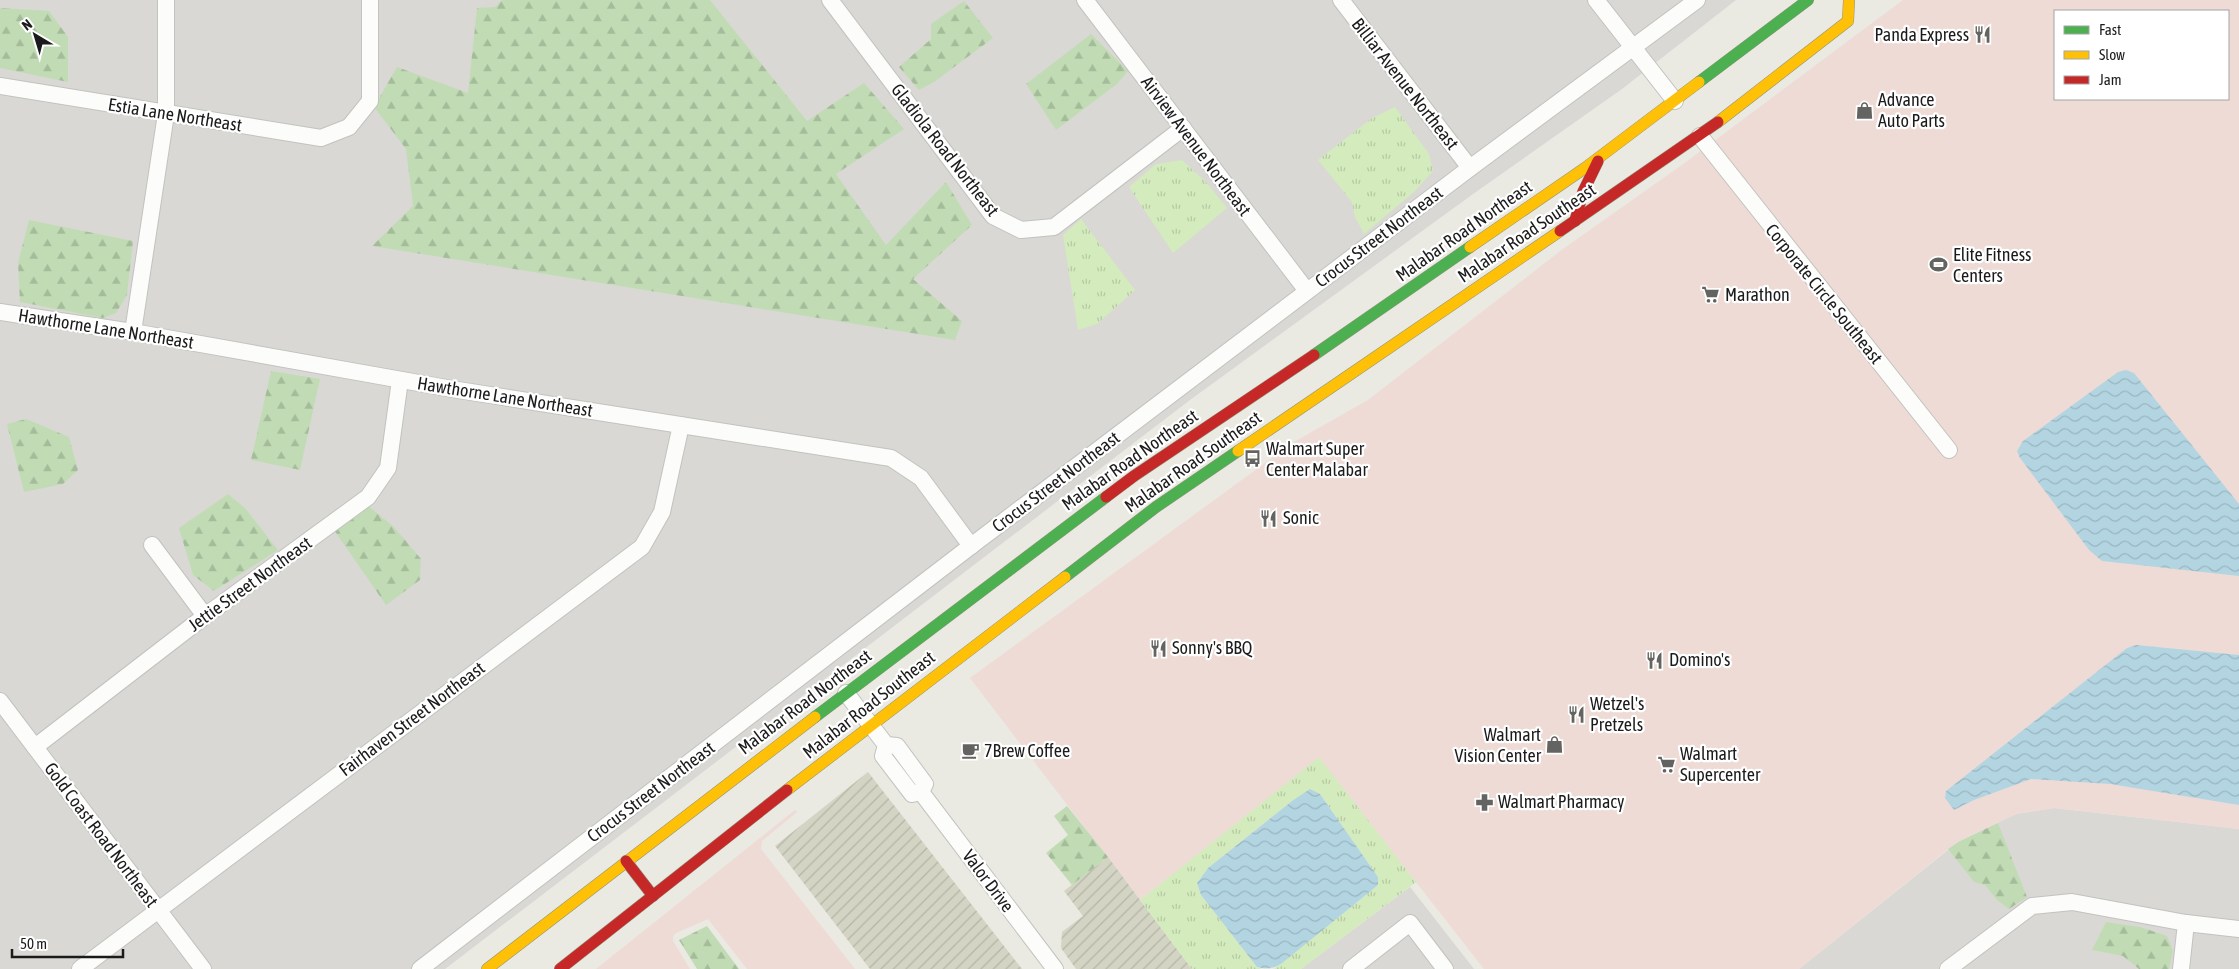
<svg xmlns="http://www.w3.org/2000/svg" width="2239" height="969" font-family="'Asap Condensed',sans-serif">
<defs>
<pattern id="construction-furrows" width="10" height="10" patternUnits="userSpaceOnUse" patternTransform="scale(1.25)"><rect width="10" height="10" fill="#d3d4c3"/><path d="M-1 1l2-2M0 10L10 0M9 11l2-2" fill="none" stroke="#b5b5a7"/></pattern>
<pattern id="grass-tufts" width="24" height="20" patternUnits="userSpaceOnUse" patternTransform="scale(1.25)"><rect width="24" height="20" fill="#d4ebbd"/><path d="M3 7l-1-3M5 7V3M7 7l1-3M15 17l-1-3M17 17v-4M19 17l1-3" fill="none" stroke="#b5c9a2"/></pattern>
<pattern id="forest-firs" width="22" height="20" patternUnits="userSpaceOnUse" patternTransform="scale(1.25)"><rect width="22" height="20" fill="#c1dcb5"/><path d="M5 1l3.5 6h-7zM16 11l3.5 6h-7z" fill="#a5bc9b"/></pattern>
<pattern id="water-waves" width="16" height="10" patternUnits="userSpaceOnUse" patternTransform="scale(1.25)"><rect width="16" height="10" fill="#b3d5e1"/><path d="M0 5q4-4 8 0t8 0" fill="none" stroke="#99b6c0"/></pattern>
</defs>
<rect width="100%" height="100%" fill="#eae9e2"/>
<!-- residential -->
<g fill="#d9d8d4">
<path d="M0,0h1736l-114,89 -149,105 -283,206 -745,569h-445z"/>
<path d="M2054,808l185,21v140h-440l159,-127 58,-28z"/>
<path d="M1410,887l64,82h-173z"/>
</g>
<!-- commercial -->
<g fill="#eedbd6" fill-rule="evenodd">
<path d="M1903,0h336v829l-185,-21 -38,6 -59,28 -158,127h-315l-165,-211 -179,142 -170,-222 324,-236 74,-42 195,-151 123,-87zM2055,11h173v88h-173z"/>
<path d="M795,810l2,2 -35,29 -1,8 94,120h-108l-39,-50 -32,14 -3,3v5l17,28h-94z"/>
</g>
<!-- construction -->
<g fill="url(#construction-furrows)">
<path d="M868,772l154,197h-152l-95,-123z"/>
<path d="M1108,857l32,43 52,69h-116l-15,-21 1,-16 21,-16 -19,-25z"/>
</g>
<!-- grass -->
<g fill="url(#grass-tufts)">
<path d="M1395,107l34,47 4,17 -19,21 -50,42 -9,-17 -3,-15 -34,-42 54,-42z"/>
<path d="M1182,160l23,21 22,27 -54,45 -44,-66 27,-23z"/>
<path d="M1081,219l54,71 -38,34 -19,6 -15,-95z"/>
<path d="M1319,757l97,125 -115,87h-27l104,-84v-8l-58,-83 -28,7 -84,67 -11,15 4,12 56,72 5,2h-70l-52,-69z"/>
</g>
<!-- forest -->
<g fill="url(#forest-firs)">
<path d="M502,0h208l97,121 57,-38 40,46 -68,45 50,71 60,-63 26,43 -59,54 49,42 -7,19 -583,-94 41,-40 -7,-57 -32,-42 23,-40 71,26 9,-85 18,-1z"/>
<path d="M964,1l29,37 -59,44 -15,8 -20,-23 32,-28v-15z"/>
<path d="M0,8l49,3 19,26v45l-68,-14z"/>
<path d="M1091,34l37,37 -11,13 -61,46 -30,-46z"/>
<path d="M29,220l104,21 -6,54 -11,18 -13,5 -83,-16 -2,-39z"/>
<path d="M271,371l49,8 -20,91 -49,-10z"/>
<path d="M26,419l43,18 9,33 -15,14 -39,8 -17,-68z"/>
<path d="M228,494l17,14 33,42 -64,41 -21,-16 -14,-47z"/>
<path d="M366,504l28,23 27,32 -1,21 -34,25 -52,-75z"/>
<path d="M1067,806l41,51 -36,28 -26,-32 22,-18 -14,-19z"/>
<path d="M1998,823l29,74 -18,12 -12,-9 -12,-15 -11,-3 -26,-33 10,-7z"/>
<path d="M2106,922l34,5 27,9 6,15 -4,18h-30l-16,-13 -31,-6z"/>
<path d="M707,926l32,43h-42l-18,-29z"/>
</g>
<!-- water -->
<g fill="url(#water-waves)">
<path d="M2126,370l8,3 105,131v72l-137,-15 -13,-11 -69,-92 -3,-7 6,-10 95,-69z"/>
<path d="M2136,645l103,10v150l-129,-21 -79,-5 -57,21 -20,10 -9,-12 1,-7 181,-143z"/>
<path d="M1310,789l10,5 58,83v8l-97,79c-8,5 -15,5 -24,3l-56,-72 -4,-12 11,-15 84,-67z"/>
</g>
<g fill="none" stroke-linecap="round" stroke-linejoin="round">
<defs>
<g id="street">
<path d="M830,0l163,216 28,14 33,-3 129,-99"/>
<path d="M1085,0l222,291"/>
<path d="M1341,0l129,168"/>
<path d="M1596,0l79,101"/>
<path d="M0,86l321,52 28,-11 21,-26v-101"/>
<path d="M1700,136l249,314"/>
<path d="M0,312l133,20 325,58 433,68 30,20 50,68"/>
<path d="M133,332l33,-218v-114"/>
<path d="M152,545l53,71"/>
<path d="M846,693l37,48 3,4 -3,11 29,38 9,-2"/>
<path d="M0,701l203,268"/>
<path d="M886,745l11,1 28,38 -4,8"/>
<path d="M35,747l170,-131 163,-119 20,-29 12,-88"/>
<path d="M921,792l134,177"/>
<path d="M80,969l562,-422 20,-35 19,-87"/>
<path d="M420,969l551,-423 499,-378 227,-168"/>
<path d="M1351,969l59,-46 35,46"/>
<path d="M1948,969l84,-63 40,-4 114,21 53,6"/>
<path d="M2181,969l5,-46"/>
</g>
<g id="fast">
<path d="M1699,82l109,-82"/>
<path d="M1314,355l156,-108"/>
<path d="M1065,577l91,-70 82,-56"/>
<path d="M815,717l291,-220"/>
</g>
<g id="slow">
<path d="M1718,122l130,-101 1,-21"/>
<path d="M1470,247l115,-79 114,-86"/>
<path d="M1238,451l322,-220"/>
<path d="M787,790l278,-213"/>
<path d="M487,969l328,-252"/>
</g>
<g id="jam">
<path d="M1575,221l8,-29 15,-31"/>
<path d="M1560,231l158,-109"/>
<path d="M1106,497l28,-21 180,-121"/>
<path d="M626,861l27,35"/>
<path d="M560,969l227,-179"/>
</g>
</defs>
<!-- street casing -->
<use href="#street" stroke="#c2c2bf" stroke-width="18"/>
<!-- fast casing -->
<use href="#fast" stroke="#91947b" stroke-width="12"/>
<!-- slow casing -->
<use href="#slow" stroke="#91947b" stroke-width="12"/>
<!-- jam casing -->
<use href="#jam" stroke="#91947b" stroke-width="12"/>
<!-- street -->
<use href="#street" stroke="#fcfcfb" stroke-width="16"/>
<!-- fast -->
<use href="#fast" stroke="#4caf50" stroke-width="11"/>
<!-- slow -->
<use href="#slow" stroke="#ffc107" stroke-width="11"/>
<!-- jam -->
<use href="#jam" stroke="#c62828" stroke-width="11"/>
</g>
<!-- icons -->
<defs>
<symbol id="restaurant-bare" viewBox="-9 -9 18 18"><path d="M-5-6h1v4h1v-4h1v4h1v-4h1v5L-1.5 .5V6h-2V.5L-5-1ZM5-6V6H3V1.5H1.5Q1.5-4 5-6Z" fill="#636361" stroke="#fff" stroke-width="2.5" paint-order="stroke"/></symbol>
<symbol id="shop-bare" viewBox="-9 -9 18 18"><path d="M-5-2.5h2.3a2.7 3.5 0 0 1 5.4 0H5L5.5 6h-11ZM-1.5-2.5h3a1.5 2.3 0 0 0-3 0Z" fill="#636361" stroke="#fff" stroke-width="2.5" paint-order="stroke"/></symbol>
<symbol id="stadium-bare" viewBox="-9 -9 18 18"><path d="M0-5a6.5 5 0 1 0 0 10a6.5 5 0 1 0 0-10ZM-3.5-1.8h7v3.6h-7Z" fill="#636361" stroke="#fff" stroke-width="2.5" paint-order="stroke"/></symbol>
<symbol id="supermarket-bare" viewBox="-9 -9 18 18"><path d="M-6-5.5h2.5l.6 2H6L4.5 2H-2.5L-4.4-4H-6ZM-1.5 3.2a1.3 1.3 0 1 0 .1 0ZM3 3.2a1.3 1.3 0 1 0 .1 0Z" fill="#636361" stroke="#fff" stroke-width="2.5" paint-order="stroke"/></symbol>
<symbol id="bus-bare" viewBox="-9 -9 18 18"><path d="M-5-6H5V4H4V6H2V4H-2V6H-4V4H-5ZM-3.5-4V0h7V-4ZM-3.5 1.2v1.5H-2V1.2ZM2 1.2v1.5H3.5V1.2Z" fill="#636361" stroke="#fff" stroke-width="2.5" paint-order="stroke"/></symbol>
<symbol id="cafe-bare" viewBox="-9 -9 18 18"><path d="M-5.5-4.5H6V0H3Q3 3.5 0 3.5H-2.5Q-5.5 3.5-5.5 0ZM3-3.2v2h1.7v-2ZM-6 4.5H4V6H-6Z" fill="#636361" stroke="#fff" stroke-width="2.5" paint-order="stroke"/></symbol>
<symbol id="pharmacy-bare" viewBox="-9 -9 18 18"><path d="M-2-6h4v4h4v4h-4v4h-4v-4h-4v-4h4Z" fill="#636361" stroke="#fff" stroke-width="2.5" paint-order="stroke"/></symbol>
</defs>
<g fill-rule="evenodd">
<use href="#restaurant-bare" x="1970" y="22" width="25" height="25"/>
<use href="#shop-bare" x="1852" y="98" width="25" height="25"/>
<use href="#stadium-bare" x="1926" y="252" width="25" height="25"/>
<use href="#supermarket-bare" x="1698" y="282" width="25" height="25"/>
<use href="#bus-bare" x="1240" y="446" width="25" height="25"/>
<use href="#restaurant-bare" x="1256" y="506" width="25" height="25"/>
<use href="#restaurant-bare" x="1146" y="636" width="25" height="25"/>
<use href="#restaurant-bare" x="1642" y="648" width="25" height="25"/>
<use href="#restaurant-bare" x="1564" y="702" width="25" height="25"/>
<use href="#shop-bare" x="1542" y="732" width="25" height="25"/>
<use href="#cafe-bare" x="958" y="738" width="25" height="25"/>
<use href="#supermarket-bare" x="1654" y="752" width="25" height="25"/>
<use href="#pharmacy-bare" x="1472" y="790" width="25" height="25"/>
</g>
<g text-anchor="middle" stroke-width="4.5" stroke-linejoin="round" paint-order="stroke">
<!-- poi labels -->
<g font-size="18" fill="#1b1b1b" stroke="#fff" text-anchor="start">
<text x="1969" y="41" text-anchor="end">Panda Express</text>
<text x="1878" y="106">Advance<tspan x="1878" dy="21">Auto Parts</tspan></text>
<text x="1953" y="261">Elite Fitness<tspan x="1953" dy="21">Centers</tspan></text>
<text x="1725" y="301">Marathon</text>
<text x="1266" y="455">Walmart Super<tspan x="1266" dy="21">Center Malabar</tspan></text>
<text x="1283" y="524">Sonic</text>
<text x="1172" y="654">Sonny's BBQ</text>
<text x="1669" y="666">Domino's</text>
<text x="1590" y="710">Wetzel's<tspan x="1590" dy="21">Pretzels</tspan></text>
<text x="1541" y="741" text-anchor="end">Walmart<tspan x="1541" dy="21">Vision Center</tspan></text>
<text x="984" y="757">7Brew Coffee</text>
<text x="1680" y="760">Walmart<tspan x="1680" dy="21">Supercenter</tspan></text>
<text x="1498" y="808">Walmart Pharmacy</text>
</g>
<!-- street labels -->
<g font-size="18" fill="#1b1b1b" stroke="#fff">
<text transform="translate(1405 84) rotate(52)" y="6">Billiar Avenue Northeast</text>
<text transform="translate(175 115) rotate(9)" y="6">Estia Lane Northeast</text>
<text transform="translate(1196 146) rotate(53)" y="6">Airview Avenue Northeast</text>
<text transform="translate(945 150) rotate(52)" y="6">Gladiola Road Northeast</text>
<text transform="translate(1464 231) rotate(-35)" y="6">Malabar Road Northeast</text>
<text transform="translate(1527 233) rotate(-34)" y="6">Malabar Road Southeast</text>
<text transform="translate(1379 237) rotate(-37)" y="6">Crocus Street Northeast</text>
<text transform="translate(1824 294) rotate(51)" y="6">Corporate Circle Southeast</text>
<text transform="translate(106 329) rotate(9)" y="6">Hawthorne Lane Northeast</text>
<text transform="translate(505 397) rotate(9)" y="6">Hawthorne Lane Northeast</text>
<text transform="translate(1130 460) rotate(-35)" y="6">Malabar Road Northeast</text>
<text transform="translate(1193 462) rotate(-35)" y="6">Malabar Road Southeast</text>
<text transform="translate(1056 482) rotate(-37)" y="6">Crocus Street Northeast</text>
<text transform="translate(250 584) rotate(-36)" y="6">Jettie Street Northeast</text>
<text transform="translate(805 702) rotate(-37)" y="6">Malabar Road Northeast</text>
<text transform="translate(869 705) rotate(-38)" y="6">Malabar Road Southeast</text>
<text transform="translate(412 719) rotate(-37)" y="6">Fairhaven Street Northeast</text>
<text transform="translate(651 792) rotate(-37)" y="6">Crocus Street Northeast</text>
<text transform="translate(101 835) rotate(53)" y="6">Gold Coast Road Northeast</text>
<text transform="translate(988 881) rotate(53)" y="6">Valor Drive</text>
</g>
</g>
<!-- legend -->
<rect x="2054" y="10" width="175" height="90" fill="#ffffff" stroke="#a4a4a4"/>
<rect x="2064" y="26" width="25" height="8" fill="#4caf50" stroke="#a4a4a4"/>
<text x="2099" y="35" font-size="15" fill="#1b1b1b">Fast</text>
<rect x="2064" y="51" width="25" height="8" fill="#ffc107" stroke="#a4a4a4"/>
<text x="2099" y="60" font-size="15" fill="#1b1b1b">Slow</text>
<rect x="2064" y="76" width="25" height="8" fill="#c62828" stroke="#a4a4a4"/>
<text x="2099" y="85" font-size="15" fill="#1b1b1b">Jam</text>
<!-- north arrow -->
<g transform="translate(35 35) rotate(322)" stroke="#ffffff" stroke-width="4" paint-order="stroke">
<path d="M0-4L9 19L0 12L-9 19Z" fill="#1b1b1b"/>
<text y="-8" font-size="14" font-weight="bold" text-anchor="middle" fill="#1b1b1b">N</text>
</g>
<!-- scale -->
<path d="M12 949v8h111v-8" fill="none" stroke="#1b1b1b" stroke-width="2.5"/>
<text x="20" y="949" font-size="15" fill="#1b1b1b" stroke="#ffffff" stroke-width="4" paint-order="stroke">50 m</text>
</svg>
